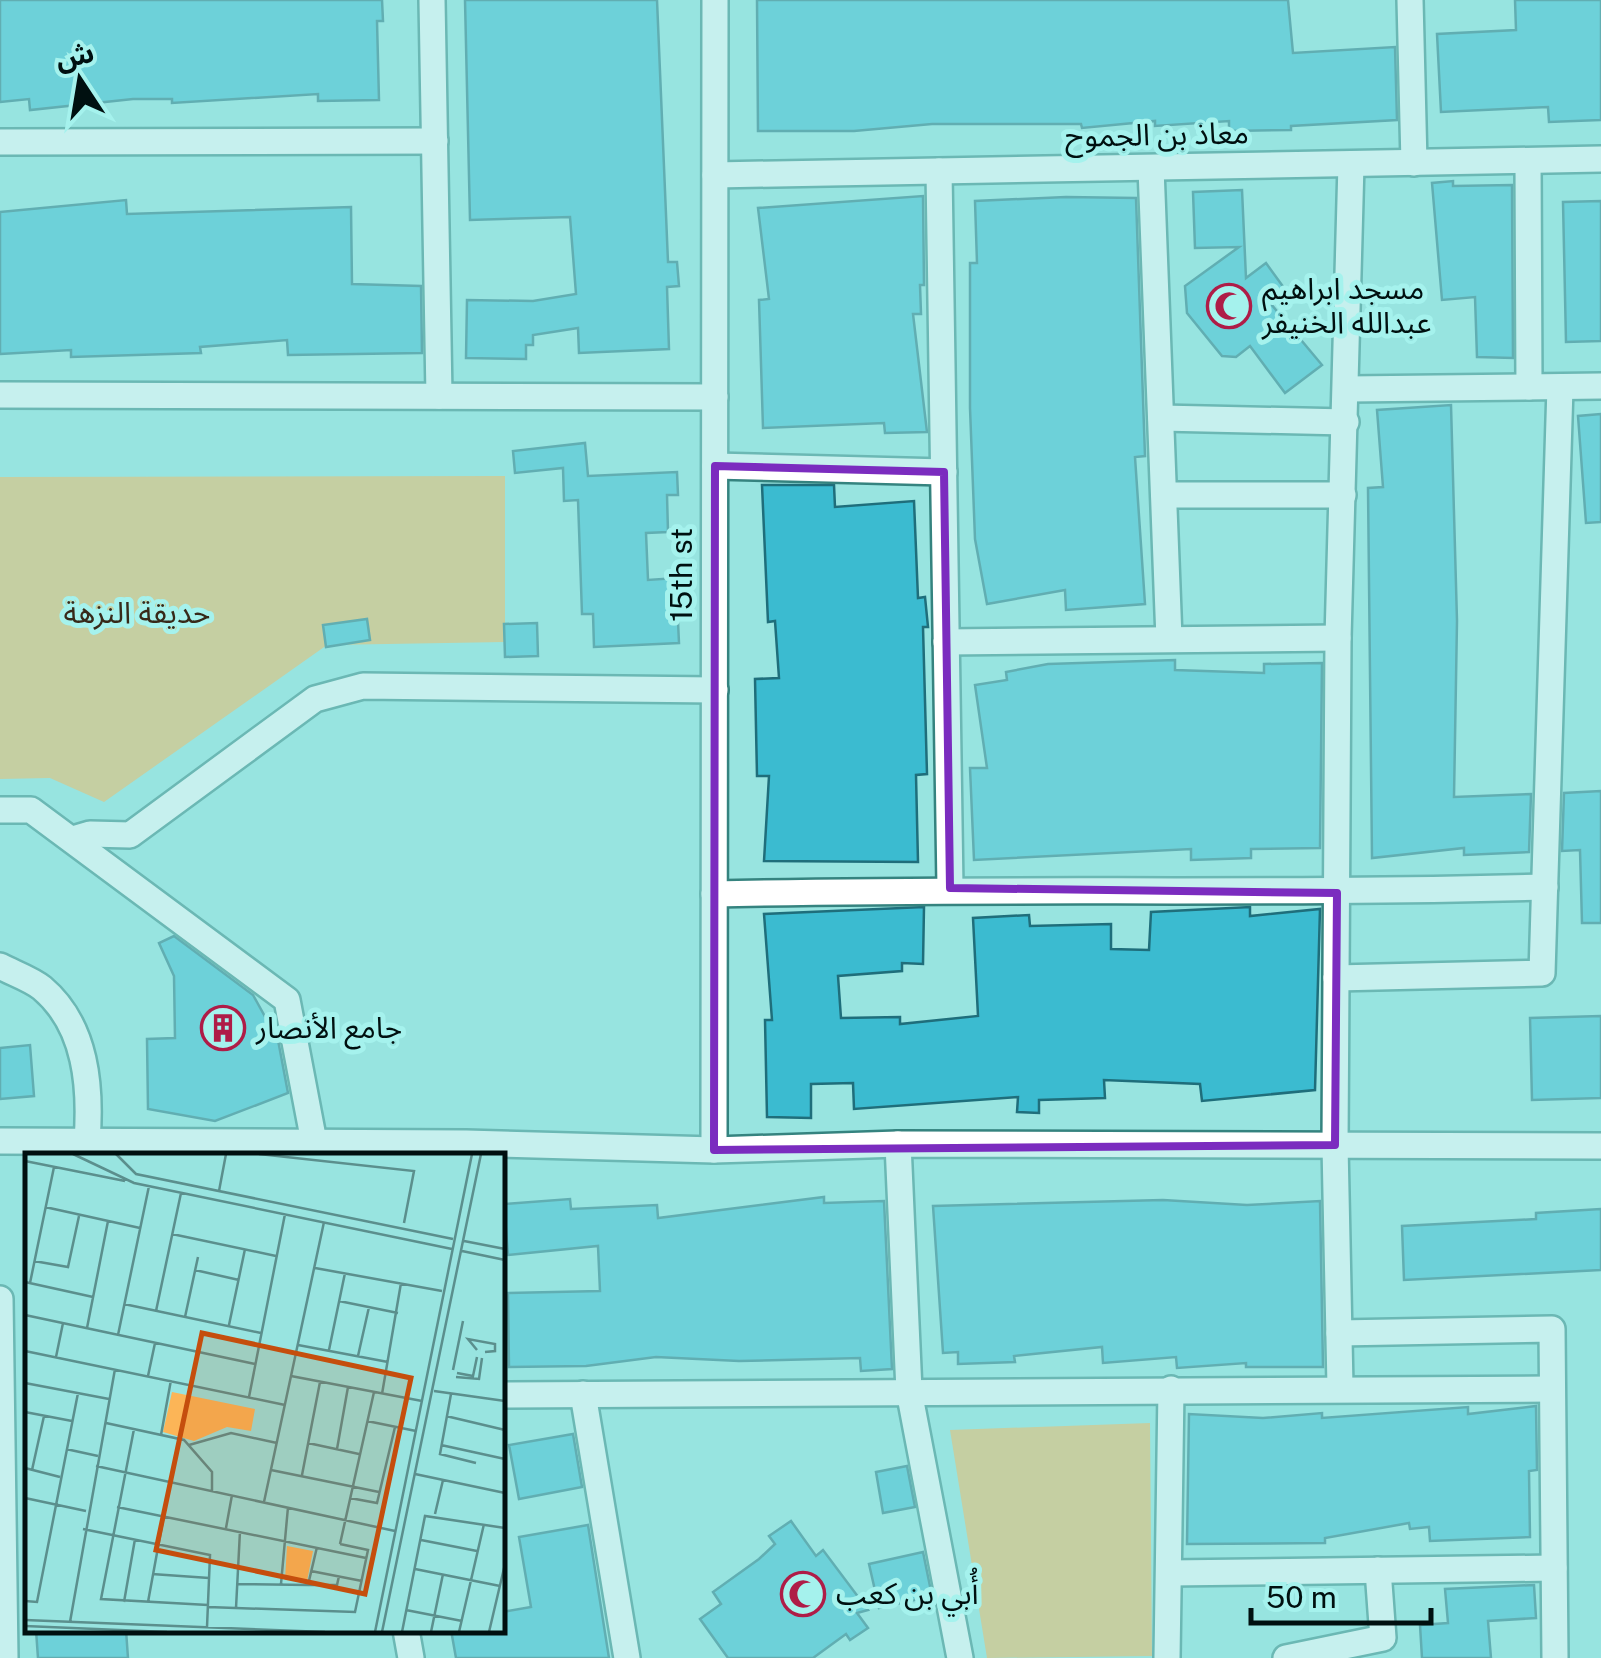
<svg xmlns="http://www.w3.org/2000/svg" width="1601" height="1658" font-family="'Public Sans','Noto Sans Arabic',sans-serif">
<rect width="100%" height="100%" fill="#98e4e0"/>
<!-- green -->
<g fill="#fcb557">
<path d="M505,476v166l-178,3 -223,157 -54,-24 -50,1v-302z"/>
<path d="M1150,1423l2,233 -165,2 -37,-228z"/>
</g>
<!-- building -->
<g fill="#3bbbd0" stroke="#1f6e7b" stroke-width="2.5">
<path d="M0,0h382l1,21h-6l2,79 -61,1v-7l-146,9v-4h-39l-103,11 -1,-11 -29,3z"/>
<path d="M465,0h192l11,262h9l2,24 -12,1 2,62 -90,4 -1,-25 -45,7v10h-7v14l-60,-1 1,-58 66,1 43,-7 -6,-77 -100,3z"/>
<path d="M757,0h531l5,53 102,-6 2,73 -106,6v4l-62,1v-10l-74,5v-5l-73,7 -1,-4h-149l-78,7h-96z"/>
<path d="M1515,0h86v120l-52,2 -1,-15 -107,5 -4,-78 79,-4z"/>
<path d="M1453,181v5l59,-1 1,173 -36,-1 -2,-60 -33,3 -10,-117z"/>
<path d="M1242,190l4,88 20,-15 21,29 -16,12 51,61 -37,28 -35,-47 -14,11 -14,-1 -35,-43 -2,-27 54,-39 -44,1 -2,-56z"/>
<path d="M923,196l1,89h-4l1,29h-8l14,118 -42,1 -1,-10 -121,5 -4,-128 10,-1 -11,-91z"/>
<path d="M1066,197l70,1 9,258 -10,1 10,147 -79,6 -1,-20 -78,14 -12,-65 -5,-131v-145h7l-2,-62z"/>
<path d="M126,200l1,14 224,-7 1,77 69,2 1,67 -134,2 -1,-15 -87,7 1,6 -130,4v-7l-71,4v-142z"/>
<path d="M1601,201v140l-35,1 -3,-140z"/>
<path d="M1451,405l6,216 -3,176 77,-3 -2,58 -65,3v-7l-92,10 -4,-370 15,-1 -6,-77z"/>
<path d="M1601,414v108l-15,1 -8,-107z"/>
<path d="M585,443l3,33 89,-4 1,23h-11l1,37 -22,1 2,47 28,-2 3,65 -85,4 -1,-33h-11l-4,-114 -14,1 -1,-33 -48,5 -2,-22z"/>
<path d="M762,485h72l1,22 79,-6 4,97 7,-1 3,30h-5l4,147 -11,1 2,87 -154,-1 5,-85h-12l-2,-97 24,-1 -4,-57 -7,1z"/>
<path d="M367,619l3,21 -44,7 -3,-22z"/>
<path d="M537,623l1,33 -33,1 -1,-33z"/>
<path d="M1175,660v10l89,3v-9l58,-1 -2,185 -69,1v9l-60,2v-11l-217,11 -4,-92h17l-12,-83 32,-5 -1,-8 42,-8z"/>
<path d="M1601,791v132h-19l-2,-73 -18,1 2,-58z"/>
<path d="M924,907l-1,57 -21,-1v8l-64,5 3,42 59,-1v7l78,-8 -5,-98 56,-3 1,11 81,-2v25l38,1 2,-38 99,-5v9l70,-7 -5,181 -113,11 -2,-17 -96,-4 1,18 -66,2v13l-22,-1 1,-15 -164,12 -1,-26 -42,1v34l-44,-1 -2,-97h7l-8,-106z"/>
<path d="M174,936l79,59 25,45 10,53 -73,28 -67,-12 -1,-70 28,-1 -1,-62 -15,-33z"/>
<path d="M1601,1016v82l-69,2 -2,-82z"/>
<path d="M30,1045l4,51 -34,3v-51z"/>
<path d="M824,1197v6l60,-2 8,168 -31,2 -1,-13 -121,3 -83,-4 -70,9 -77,1 -1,-74 92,-2 -2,-45 -90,9 -4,-51 66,-5 1,10 86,-4 1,13z"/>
<path d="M1163,1200l84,5 73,-4 3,166h-77v-4l-69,5 -1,-11 -73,6 -1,-16 -88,9 1,6 -57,2v-12l-15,1 -10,-147z"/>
<path d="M1601,1209v61l-197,10 -2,-54 134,-7v-6z"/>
<path d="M1536,1406l1,64 -8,1 1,66 -100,4 -1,-14 -19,2 -1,-6 -84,15v5l-138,1 2,-130 74,4 59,-5v5l146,-11v7z"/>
<path d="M573,1434l9,53 -63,12 -10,-54z"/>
<path d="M907,1466l8,41 -32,6 -7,-41z"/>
<path d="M791,1521l25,35 7,-6 45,60 -11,3 11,15 -18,12 -4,-6 -33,24h-85l-28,-39 21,-15 -8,-12 46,-33 16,-15 -6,-8z"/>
<path d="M588,1525l21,133h-153l-5,-28h51v-18l29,-5 -12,-70z"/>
<path d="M923,1552l9,44 -53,12 -10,-44z"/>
<path d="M1534,1585l2,33 -48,3 3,37h-69l-2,-33 28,-2 -3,-34z"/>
<path d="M36,1630h90l2,28h-90z"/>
</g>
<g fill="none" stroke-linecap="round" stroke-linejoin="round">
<defs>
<g id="minor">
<path d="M432,0l7,396"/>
<path d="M1410,0l4,163"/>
<path d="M0,142l435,-1"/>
<path d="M1528,161l1,226"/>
<path d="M1151,168l18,471"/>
<path d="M939,171l11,717"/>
<path d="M715,175l886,-16"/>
<path d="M1348,389l253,-3"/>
<path d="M0,395l715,2"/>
<path d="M1161,418l185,4"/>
<path d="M715,466l229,6"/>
<path d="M1164,495h179"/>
<path d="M946,642l392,-4"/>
<path d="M0,810h31l256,190 27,142"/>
<path d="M73,839l17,-5 40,1 185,-136 48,-13 352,4"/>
<path d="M714,894c277,-7 554,1 831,-7"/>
<path d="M0,966c13,7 31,13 42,22 45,38 49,100 45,153"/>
<path d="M1336,978l206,-5 18,-586"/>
<path d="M0,1141l466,2 248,7 184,-6 703,2"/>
<path d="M898,1144l11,247 51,267"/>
<path d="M714,1150l1,-1150"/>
<path d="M0,1299l5,359"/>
<path d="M1339,1333l213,-4 3,329"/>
<path d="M1340,1387l-5,-242 3,-507 13,-474"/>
<path d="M583,1394l44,264"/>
<path d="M502,1395l1050,-6"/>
<path d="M1169,1573l385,-5"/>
<path d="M406,1630l5,28"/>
<path d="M1167,1658l4,-269"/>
<path d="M1286,1658l97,-20 -5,-68"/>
</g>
</defs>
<!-- minor casing -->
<use href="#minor" stroke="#35837f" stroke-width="30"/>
<!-- minor -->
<use href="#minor" stroke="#fff" stroke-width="25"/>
</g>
<!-- marked area -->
<path d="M0 0H1601V1658H0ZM715,466l229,6 6,416 387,5 -2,252 -621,5z" fill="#98e4e0" fill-opacity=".55" fill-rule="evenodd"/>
<path fill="none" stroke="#7b2cbf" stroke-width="8" stroke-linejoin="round" d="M715,466l229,6 6,416 387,5 -2,252 -621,5z"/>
<!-- icons -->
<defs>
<symbol id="mosque-ring" viewBox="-11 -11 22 22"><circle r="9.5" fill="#a5f2ed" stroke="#af1c47" stroke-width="1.5"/><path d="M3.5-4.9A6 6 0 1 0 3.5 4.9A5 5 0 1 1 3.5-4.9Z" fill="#af1c47"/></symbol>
<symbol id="building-ring" viewBox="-11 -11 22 22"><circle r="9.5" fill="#a5f2ed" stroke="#af1c47" stroke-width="1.5"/><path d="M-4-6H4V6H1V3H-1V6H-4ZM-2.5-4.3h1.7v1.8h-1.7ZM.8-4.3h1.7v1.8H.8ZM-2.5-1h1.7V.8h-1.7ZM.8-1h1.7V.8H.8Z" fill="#af1c47"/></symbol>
</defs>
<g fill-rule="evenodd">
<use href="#mosque-ring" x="1204" y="281" width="50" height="50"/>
<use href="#building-ring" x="198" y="1003" width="50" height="50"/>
<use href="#mosque-ring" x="778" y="1569" width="50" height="50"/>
</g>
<g text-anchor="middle" stroke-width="10" stroke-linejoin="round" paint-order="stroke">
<!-- street labels -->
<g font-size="30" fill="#001010" stroke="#a5f2ed">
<text transform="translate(1157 135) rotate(-1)" y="10">معاذ بن الجموح</text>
<text transform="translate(682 575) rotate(-90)" y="10">15th st</text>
</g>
<!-- poi labels -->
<g font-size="30" fill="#001010" stroke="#a5f2ed" text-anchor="start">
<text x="1262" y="299">مسجد ابراهيم<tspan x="1262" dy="34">عبدالله الخنيفر</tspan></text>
<text x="256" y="1038">جامع الأنصار</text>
<text x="836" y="1604">أُبي بن كعب</text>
</g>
<!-- park labels -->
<g font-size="30" fill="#372919" stroke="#a5f2ed">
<text x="137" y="623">حديقة النزهة</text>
</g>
</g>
<!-- overview -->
<g transform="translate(25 1153)">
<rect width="480" height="480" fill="#98e4e0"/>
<path d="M147,239l83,17 -4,22 -24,-4 -33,14 -31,-9zM262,393l26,5 -6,30 -22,-1z" fill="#fcb557"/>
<path fill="none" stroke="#5b8f8d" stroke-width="2.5" d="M48,1l61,29 318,66M91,1l20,20 317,65M234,1l155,17 -10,52M0,8l100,20M194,38l7,-37M20,54l95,21M147,81l104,22M439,88l41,8M437,98l43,9M9,108l34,6 11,-51M290,115l127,23M170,117l44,10M0,129l68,15M5,130l24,-116M314,148l59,12M99,151l137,29M131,158l25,-118M0,162l230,49M160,164l13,-60M204,172l16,-76M62,175l21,-107M93,182l31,-149M273,192l90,17M304,197l16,-77M452,197l-9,-11 27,5v7l-10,1M0,198l260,54M333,203l11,-49M31,204l7,-34M428,217l10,-49M432,220l16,3 4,-19M123,223l7,-33M266,223l131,25M431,224l23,2 3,-21M0,230l84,16M409,238l71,10M357,241l19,-111M426,241l-11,60 36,9M224,244l36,-183M0,259l47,9M421,263l59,14M342,268l49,10M81,270l78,17 28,32v19M109,276l-33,170 107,6M136,282l10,-55M283,290l51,11M164,292l42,-12 46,10M416,292l64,14M41,296l32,7M312,296l11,-62M71,313l299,65M0,315l35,9M7,317l12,-54M246,317l108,22M390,321l90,19M277,322l18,-93M0,345l61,13M325,345l27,5 18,-76M239,349l60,-280M92,354l249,51M410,361l8,-34M201,375l6,-33M58,376l127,26 -3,72M396,387l56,11M315,391l34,-152M390,416l85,17M286,418l51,10M127,421l57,4M212,431l71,1 9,-38M256,431l7,-77M284,432h28l2,-9M0,448l12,1 41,-209M99,449l11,-63M123,449l22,-120M183,454l147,5 13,-62 -28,-6M211,455l4,-77M381,457l56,11M0,467l300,12M45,469l45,-253M0,473l142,6M350,479l97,-478M357,479l99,-478M377,479l23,-116 80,12M406,479l12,-58M434,479l25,-108M464,479l16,-68"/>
<path fill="#c54e0d" fill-opacity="0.15" stroke="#c54e0d" stroke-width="5" d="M177,180l209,45 -46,216 -209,-44z"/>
<rect width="480" height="480" fill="none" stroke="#001010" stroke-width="5"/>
</g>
<!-- north arrow -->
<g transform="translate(80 80) rotate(348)" stroke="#a5f2ed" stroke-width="8" paint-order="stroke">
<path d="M0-8L18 38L0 25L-18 38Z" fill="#001010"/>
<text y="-15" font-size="28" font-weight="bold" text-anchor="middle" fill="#001010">ش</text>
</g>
<!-- scale -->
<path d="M1251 1608v15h180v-15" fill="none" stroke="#001010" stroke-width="5"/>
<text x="1266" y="1608" font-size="30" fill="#001010" stroke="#a5f2ed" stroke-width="8" paint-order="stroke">50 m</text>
</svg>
